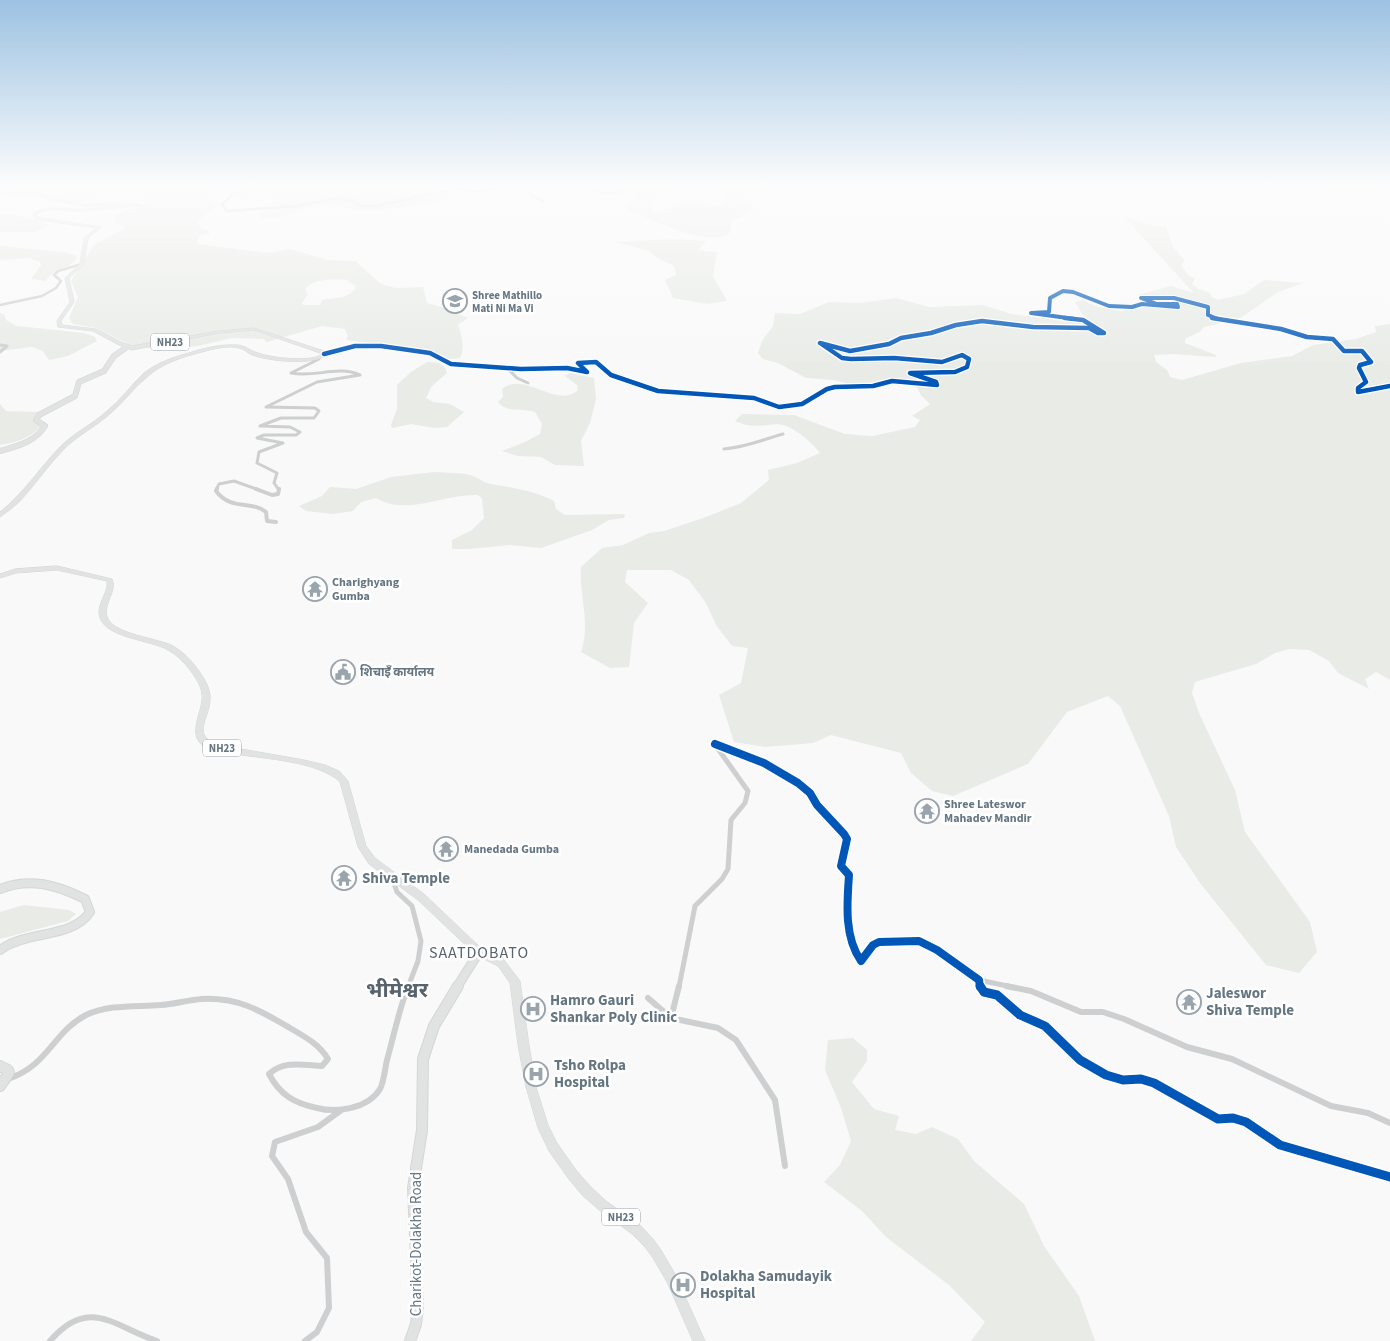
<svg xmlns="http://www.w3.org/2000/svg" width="1390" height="1341" font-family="'Source Sans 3','Noto Sans Devanagari',sans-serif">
<rect width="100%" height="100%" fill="#f9f9f9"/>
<!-- green -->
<g fill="#e8ebe6" fill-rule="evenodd">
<path d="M0,184h216l-6,1 -4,8 10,13 -15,12 -3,5 4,6 7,2v3l-9,2 -3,4 1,4 70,9 22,-4 38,11 27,1 26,23 15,4 27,-1 4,16 18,5 23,10 -10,7c4,10 7,24 2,33l-13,1 -19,-8 -82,-11 2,-4 -3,-7 -23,-3 -55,16 -4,-3 -31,-1 -34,8 -38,4 -30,-5 -34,-17 -23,-4 -4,-6 9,-21 -7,-16 23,-36 32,-18 -12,-5v-4l11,-8 17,-4 5,-4 -2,-12 -39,4 -29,8 -33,-9 -44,-1zM347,280l9,6c-4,13 -24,12 -34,14l-2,5h-17l-1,-2 6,-9 -3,-5c9,-11 29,-10 42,-9z"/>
<path d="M243,184h182l12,6 19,4 1,2c-30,9 -63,14 -95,14 -11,0 -22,-5 -33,-5 -23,1 -45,14 -68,13l-1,-4 12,-7 1,-7 6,-5c-14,-9 -30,5 -46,3l11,-13z"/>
<path d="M628,184h33l2,4 -13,20 5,4c13,-1 26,-12 39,-11 13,1 16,10 31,3l-2,-8 9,-7 -8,-5h38l-20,17 12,4v5l-24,12 1,10c-21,18 -81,-14 -104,-22l-2,-4 13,-9 -14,-9z"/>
<path d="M1316,184h53l17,7 -37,-1z"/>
<path d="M0,214c17,1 32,3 47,10l1,3 -14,5h-34z"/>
<path d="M1124,217l31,9 11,1 7,20 12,14 -4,4 7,10 7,4 -3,5 6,5 12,4 2,4 6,3 26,-6 20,-14 39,3 -25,9 -39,27 -35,8 -3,4 -16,8v4l31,12v2l-42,-3 -20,1 2,7 11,8 3,7 12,3 59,-17 51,-7 21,-11 43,-6 20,-7 -1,-6 15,-2v356l-14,-8 -11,7 4,10 -31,-16 -9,-12 -20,-11 -20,-1 -14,4 -19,11 -61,18 -3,11 7,20 36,77 10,42 65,90 7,30 -18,21 -33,-8 -66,-82 -24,-36 -7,-31 -49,-110 -12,-10 -41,16 -39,52 -75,32 -21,-5 -21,-18 -10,-20 -70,-18 -18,8 -48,4 -31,-5 -15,-47 22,-12 7,-35 -16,-2 -16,-21 -10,-22 -17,-23 -18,-10h-44l-2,12 23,21 -14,20 -5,44 -19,1 -29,-16c10,-29 -2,-56 0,-85l21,-19 21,-3 26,-12 15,-2 42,-14 35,-14 28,-23 -1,-10 29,-7 23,-10c-8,-10 -21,-22 -34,-27 -16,-6 -28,6 -51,-5l7,-7 52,1 51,19 27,2 43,-9 5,-7 -8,-4 18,-12 -9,-9 -8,-15 -17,-1 -42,6 -21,-5 -27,-2 -28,-15 -15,-4 -5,-6 4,-12 11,-15 2,-13 25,1 29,-12 31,1 36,-5 33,9 54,-2 28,9 60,8 15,-2 -11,-18 7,-2 16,7 23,4 25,-4 34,1v-4c-16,-4 -26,-2 -42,-9l33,-9 23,7z"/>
<path d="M674,239l32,2 -8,9 19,2 -4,24 14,25 -20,3 -34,-6 -8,-18 11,-5 -2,-9 -17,-8 -8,-7 -35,-9z"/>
<path d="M0,246l64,6 11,3 2,3 -7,7 -15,6 -10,10 -14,-2 10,-14 -1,-3 -10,-4 -30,2z"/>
<path d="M0,313l4,1 2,6 11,6 67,7 11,4 2,4 -29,15 -19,4 -6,-9 -11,-4 -32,4z"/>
<path d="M427,362c9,0 18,1 20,11l-15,13 -6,12 7,4 17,2 14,8 -17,15 -13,1 -23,-4 -19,4 -1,-3 6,-16v-24l14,-13z"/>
<path d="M570,373l24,5 2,21 -6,24 -9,18 3,25 -29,-1 -14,-8 -23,-1 -16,-5 23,-9 15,-8 2,-10 -7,-12c-12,-4 -29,1 -37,-10l5,-5 -1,-8c23,-19 55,21 76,1l-1,-5 -12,-9z"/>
<path d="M0,404l6,7 32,1 -5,7 8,8c-12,11 -25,16 -41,18z"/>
<path d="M434,472c13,1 27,0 39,4 6,2 11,7 18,8 22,4 42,6 63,17l2,8 9,6 60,-1 -1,4 -15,2 -17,10 -51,18 -31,-3 -41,4h-17v-9l20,-10 12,-12 -2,-19 -4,-4c-34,-2 -70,22 -102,3l-15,4 -8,9 -20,3 -27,-3 -7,-5 23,-10 8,-9 26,2 35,-12z"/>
<path d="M24,905l45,5 7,4 -8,7 -68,18v-27z"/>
<path d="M853,1038l14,12v11l-15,21 22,27 25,7 -4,14 21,4 16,-7 26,12 16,22 50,43 20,42 35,50 16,45h-124l14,-19 -36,-37 -63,-48 -24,-26 -38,-29 16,-17 11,-24 -10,-33 -16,-38 3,-30z"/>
</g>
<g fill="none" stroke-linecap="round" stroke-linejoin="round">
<defs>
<path id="secondary-far2" d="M0,451c17,-5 35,-9 45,-25l-9,-6 3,-5 36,-19 4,-14 25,-11 10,-15 13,-9"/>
<g id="secondary-far1">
<path d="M0,889c30,-12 57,-4 85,10l5,13c-18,27 -63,18 -90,38"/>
<path d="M457,987l22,-35"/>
</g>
<g id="secondary">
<path d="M0,1066l8,4 1,3 -9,13"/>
<path d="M410,1341l6,-17 2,-16 -5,-120 9,-58 1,-71 11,-33 24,-40"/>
</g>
<g id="primary">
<path d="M21,184h10l-31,4v-2z"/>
<path d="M216,184h4l1,2h10l-1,-2h4l1,3 -2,1h-13z"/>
<path d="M0,192l42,1 10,5 34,6 39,-2 16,3 -2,1 -55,5 -38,-1 -10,5 1,1 4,2 61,9 -14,11 -4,26 -15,14 5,24 -13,19 1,4 34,4 27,14 9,3 87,-15 35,-3 70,23 3,4c-14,11 -58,6 -75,0 -4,-2 -8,-6 -13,-7 -11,-3 -26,1 -37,4 -19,5 -40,11 -55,25 -13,10 -22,24 -35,35 -15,14 -34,23 -48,37 -16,16 -29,36 -44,52l-9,8 -11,8v-5c23,-18 39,-43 59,-64 14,-15 33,-23 48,-37 14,-11 24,-26 37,-38 13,-10 29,-16 45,-20 15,-5 32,-9 48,-8 8,0 13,6 21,8 14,5 50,9 63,2l-1,-2 -66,-23 -35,3 -87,17 -13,-5 -26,-14 -35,-4 -1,-6 13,-19 -5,-24 15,-14 4,-26 12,-10 -56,-8 -6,-2 -2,-4 13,-6 39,1 45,-4 -43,1 -35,-6 -10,-5 -41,-1z"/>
<path d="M57,566l55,13c6,13 -11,26 -4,40 8,15 47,19 63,26 12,6 22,17 30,29 4,6 8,13 9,21 2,24 -24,42 14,51l80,14 21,5 14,6 9,10 18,65 9,12 49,36 58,55 22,11 16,21 9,64 7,42 12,38 9,18 19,27 14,16 16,15 34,24 13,14 8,11 14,24 30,67h-12l-26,-59 -14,-24 -8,-11 -13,-13 -34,-25 -16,-14 -14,-17 -19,-27 -11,-23 -12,-41 -8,-42 -8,-62 -12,-17 -22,-11 -58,-55 -49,-36 -11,-17 -18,-65c-22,-21 -75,-23 -105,-28 -10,-2 -21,-3 -30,-7 -20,-12 -1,-36 -3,-53 -1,-9 -7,-17 -12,-24 -6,-8 -13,-15 -22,-20 -17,-10 -61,-12 -68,-32 -5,-14 9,-24 7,-37l-50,-11 -41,3 -16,5v-4l15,-5z"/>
</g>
</defs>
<!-- secondary-far2 casing -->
<use href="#secondary-far2" stroke="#d5d6d7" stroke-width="6"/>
<!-- secondary-far1 casing -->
<use href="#secondary-far1" stroke="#d5d6d7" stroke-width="10"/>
<!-- secondary casing -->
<use href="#secondary" stroke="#d5d6d7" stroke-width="12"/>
<!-- primary casing -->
<use href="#primary" stroke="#d5d6d7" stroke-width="1"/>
<!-- minor-far4 -->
<g stroke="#cecfd0" stroke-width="2.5">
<path d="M233,184l8,2 -19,19 5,6 69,-5 42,-8 15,3 9,5h14l78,-17 24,2 61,-7"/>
<path d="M579,184c15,10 29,11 46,7l-4,-7"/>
<path d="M528,187l4,9 12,5"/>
<path d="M0,305l42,-9 14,-8 5,-7 -7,-6 4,-4 24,-7"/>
<path d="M1075,319l-44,-6 18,-1 1,-14 13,-7 10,1 36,14 23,1 10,-3 36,3 -1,-3h-20l-16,-6h33l34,9v8l10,4"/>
</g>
<!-- minor-far3 -->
<g stroke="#cecfd0" stroke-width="3">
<path d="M1212,318l69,11 26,8 26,2 11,12h18l9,11 -11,3 -1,3 7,14 -8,6v4l32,-6"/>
<path d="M0,345l7,1 -7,6"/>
<path d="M324,354l31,-8h26l49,7 21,11 70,5 46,-1 20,4 -9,-9 18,-1 15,13 47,16 96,7 25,9 23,-3 25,-15 8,-2 38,-1 19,-5 45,4 -1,-3 -26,-9 45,-1 12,-5 2,-8 -7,-4 -20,7 -48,-4 -43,1 -9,-1 -22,-15 30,8 39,-7 12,-6 30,-5 25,-8 26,-4 51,6 56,1 9,5h6l-21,-13 -18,-2"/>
<path d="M507,368l10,10 11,5"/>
<path d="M724,449c23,-2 37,-9 59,-15"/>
<path d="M216,490l3,-6 15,-3 25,9"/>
<path d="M279,490l-5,-7 3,-10 -20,-10 2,-11 24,-9 -26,-5 7,-3h32l4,-3 -10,-5 -30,-1 21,-8h33l5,-7 -4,-3 -49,-1 51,-25 43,-7c-23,-10 -45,3 -69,-2l28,-14"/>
</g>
<!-- minor-far2 -->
<g stroke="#cecfd0" stroke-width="4">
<path d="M217,489l-1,2c15,20 35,9 50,21l1,9 9,1"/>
<path d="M256,489l16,6 6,-1 1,-5"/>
</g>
<!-- minor-far1 -->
<g stroke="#cecfd0" stroke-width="5">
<path d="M715,744l49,19 34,20 12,10 7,12 27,29 3,5 -6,27 8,9c-2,28 -5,62 12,86l12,-16 6,-3 40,-1 18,9 42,30 1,7"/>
<path d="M391,875l6,17 15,14 9,35 -3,20 -10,26"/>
<path d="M979,980l33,7"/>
<path d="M679,987l16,-81 27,-27 6,-10 3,-49 14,-17 3,-12 -32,-45"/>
</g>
<!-- minor -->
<g stroke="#cecfd0" stroke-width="6">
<path d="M980,986l4,6 13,3 23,20 25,11 35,34 26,15 17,5 18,-1 13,4 64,36 15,-1 13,4 34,23 110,32"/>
<path d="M1006,986l25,5 50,21h22l21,7 63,28 45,12 99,47 37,7 22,10"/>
<path d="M648,998l23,20 47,10 18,12 39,60 10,66"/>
<path d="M671,1018l8,-32"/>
<path d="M8,1079c41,-14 45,-47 78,-64 24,-11 50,-8 75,-10 14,-1 27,-5 41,-6 36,-2 59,12 88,29 15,9 29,16 38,31l-6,7c-19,-1 -38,-6 -53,8 11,21 25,29 48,34 19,5 51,1 63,-19 4,-7 5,-21 7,-29 7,-25 12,-50 21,-74"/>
<path d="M50,1341c39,-45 63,-15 107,0"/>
<path d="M305,1341l12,-9 12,-24 -2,-50 -21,-26 -18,-53 -16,-23 3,-14 43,-15 22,-16"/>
</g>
<!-- secondary-far2 -->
<use href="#secondary-far2" stroke="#e1e2e2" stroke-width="5"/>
<!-- secondary-far1 -->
<use href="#secondary-far1" stroke="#e1e2e2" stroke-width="8"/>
<!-- secondary -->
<use href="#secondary" stroke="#e1e2e2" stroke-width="10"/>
<!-- primary -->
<use href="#primary" fill="#e1e2e2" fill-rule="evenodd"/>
<defs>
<path id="cycleway-far3" d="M1075,319l-44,-6 18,-1 1,-14 13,-7 10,1 36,14 23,1 10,-3 36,3 -1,-3h-20l-16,-6h33l34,9v8l10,4"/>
<g id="cycleway-far2">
<path d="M1212,318l69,11 26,8 26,2 11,12h18l9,11 -11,3 -1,3 7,14 -8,6v4l32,-6"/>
<path d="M324,354l31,-8h26l49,7 21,11 70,5 46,-1 20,4 -9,-9 18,-1 15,13 47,16 96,7 25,9 23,-3 25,-15 8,-2 38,-1 19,-5 45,4 -1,-3 -26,-9 45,-1 12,-5 2,-8 -7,-4 -20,7 -48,-4 -43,1 -9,-1 -22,-15 30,8 39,-7 12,-6 30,-5 25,-8 26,-4 51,6 56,1 9,5h6l-21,-13 -18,-2"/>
</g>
<path id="cycleway-far1" d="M715,744l49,19 34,20 12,10 7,12 27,29 3,5 -6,27 8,9c-2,28 -5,62 12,86l12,-16 6,-3 40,-1 18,9 42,30 1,7"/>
<path id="cycleway" d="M980,986l4,6 13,3 23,20 25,11 35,34 26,15 17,5 18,-1 13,4 64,36 15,-1 13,4 34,23 110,32"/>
</defs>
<!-- cycleway-far3 casing -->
<use href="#cycleway-far3" stroke="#fff" stroke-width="5.5"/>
<!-- cycleway-far2 casing -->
<use href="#cycleway-far2" stroke="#fff" stroke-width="7"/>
<!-- cycleway-far1 casing -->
<use href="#cycleway-far1" stroke="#fff" stroke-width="11"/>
<!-- cycleway casing -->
<use href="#cycleway" stroke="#fff" stroke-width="12"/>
<!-- cycleway-far3 -->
<use href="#cycleway-far3" stroke="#0057b8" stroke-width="4"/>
<!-- cycleway-far2 -->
<use href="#cycleway-far2" stroke="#0057b8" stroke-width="4.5"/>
<!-- cycleway-far1 -->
<use href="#cycleway-far1" stroke="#0057b8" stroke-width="8"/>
<!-- cycleway -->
<use href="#cycleway" stroke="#0057b8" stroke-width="9"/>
</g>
<!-- sky -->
<linearGradient id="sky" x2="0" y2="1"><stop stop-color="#9dc2e2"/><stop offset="0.5" stop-color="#fcfcfc"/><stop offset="1" stop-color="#fcfcfc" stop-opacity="0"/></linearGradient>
<rect width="1390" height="371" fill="url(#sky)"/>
<!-- icons -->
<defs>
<symbol id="school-ring" viewBox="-11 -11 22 22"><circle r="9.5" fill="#fff" stroke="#99a4ac" stroke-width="1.5"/><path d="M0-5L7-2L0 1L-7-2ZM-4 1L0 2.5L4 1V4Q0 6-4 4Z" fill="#99a4ac"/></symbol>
<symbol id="temple-ring" viewBox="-11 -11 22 22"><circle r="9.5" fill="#fff" stroke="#99a4ac" stroke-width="1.5"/><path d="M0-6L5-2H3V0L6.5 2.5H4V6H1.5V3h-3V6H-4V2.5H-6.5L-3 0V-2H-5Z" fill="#99a4ac"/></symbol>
<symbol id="civic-ring" viewBox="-11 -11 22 22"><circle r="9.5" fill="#fff" stroke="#99a4ac" stroke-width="1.5"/><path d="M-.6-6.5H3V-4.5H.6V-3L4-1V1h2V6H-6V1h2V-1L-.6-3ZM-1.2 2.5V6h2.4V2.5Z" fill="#99a4ac"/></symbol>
<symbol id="hospital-ring" viewBox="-11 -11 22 22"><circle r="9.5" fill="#fff" stroke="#99a4ac" stroke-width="1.5"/><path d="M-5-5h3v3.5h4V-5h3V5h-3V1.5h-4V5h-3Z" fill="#99a4ac"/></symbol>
</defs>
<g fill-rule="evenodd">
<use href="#school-ring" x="441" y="287" width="28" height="28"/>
<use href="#temple-ring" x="301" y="575" width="28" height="28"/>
<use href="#civic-ring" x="329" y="658" width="28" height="28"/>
<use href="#temple-ring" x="913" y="797" width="28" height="28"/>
<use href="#temple-ring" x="432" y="835" width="28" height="28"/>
<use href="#temple-ring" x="330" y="864" width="28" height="28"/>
<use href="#temple-ring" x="1175" y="988" width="28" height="28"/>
<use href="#hospital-ring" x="519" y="995" width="28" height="28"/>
<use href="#hospital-ring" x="522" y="1060" width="28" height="28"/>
<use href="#hospital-ring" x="669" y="1271" width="28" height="28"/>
</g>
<g text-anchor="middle" stroke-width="5" stroke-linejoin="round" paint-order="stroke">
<!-- far-poi labels -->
<g font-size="11" font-weight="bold" fill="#657683" stroke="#fff" text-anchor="start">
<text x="472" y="299">Shree Mathillo<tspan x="472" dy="13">Mati Ni Ma Vi</tspan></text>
</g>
<!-- shield labels -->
<g fill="#fff" stroke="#939fa8" stroke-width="1">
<rect x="151" y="333.5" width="38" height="17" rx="4"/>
<rect x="203" y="739.5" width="38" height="17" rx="4"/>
<rect x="602" y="1208.5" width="38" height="17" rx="4"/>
</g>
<g font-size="11" font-weight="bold" fill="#657683">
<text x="170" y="346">NH23</text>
<text x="222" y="752">NH23</text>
<text x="621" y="1221">NH23</text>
</g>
<!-- poi labels -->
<g font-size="12" font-weight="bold" fill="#657683" stroke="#fff" text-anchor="start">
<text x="332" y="586">Charighyang<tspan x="332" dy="14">Gumba</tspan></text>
<text x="360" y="676">शिचाइँ कार्यालय</text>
<text x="944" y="808">Shree Lateswor<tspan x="944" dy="14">Mahadev Mandir</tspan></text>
<text x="464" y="853">Manedada Gumba</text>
</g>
<!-- near-poi labels -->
<g font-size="15" font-weight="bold" fill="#657683" stroke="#fff" text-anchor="start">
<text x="362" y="883">Shiva Temple</text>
<text x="1206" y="998">Jaleswor<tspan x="1206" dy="17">Shiva Temple</tspan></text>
<text x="550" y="1005">Hamro Gauri<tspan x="550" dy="17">Shankar Poly Clinic</tspan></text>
<text x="554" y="1070">Tsho Rolpa<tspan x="554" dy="17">Hospital</tspan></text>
<text x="700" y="1281">Dolakha Samudayik<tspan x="700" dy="17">Hospital</tspan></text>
</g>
<!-- near-street labels -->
<g font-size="15" fill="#657683" stroke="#fff">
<text transform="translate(416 1244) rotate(-90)" y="5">Charikot-Dolakha Road</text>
</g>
<!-- near-neighbourhood labels -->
<g font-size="16" letter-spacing="1" fill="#57646e" stroke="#fff">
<text x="479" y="958">SAATDOBATO</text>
</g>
<!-- near-district labels -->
<g font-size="21" font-weight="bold" fill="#57646e" stroke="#fff">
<text x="397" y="997">भीमेश्वर</text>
</g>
</g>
</svg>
